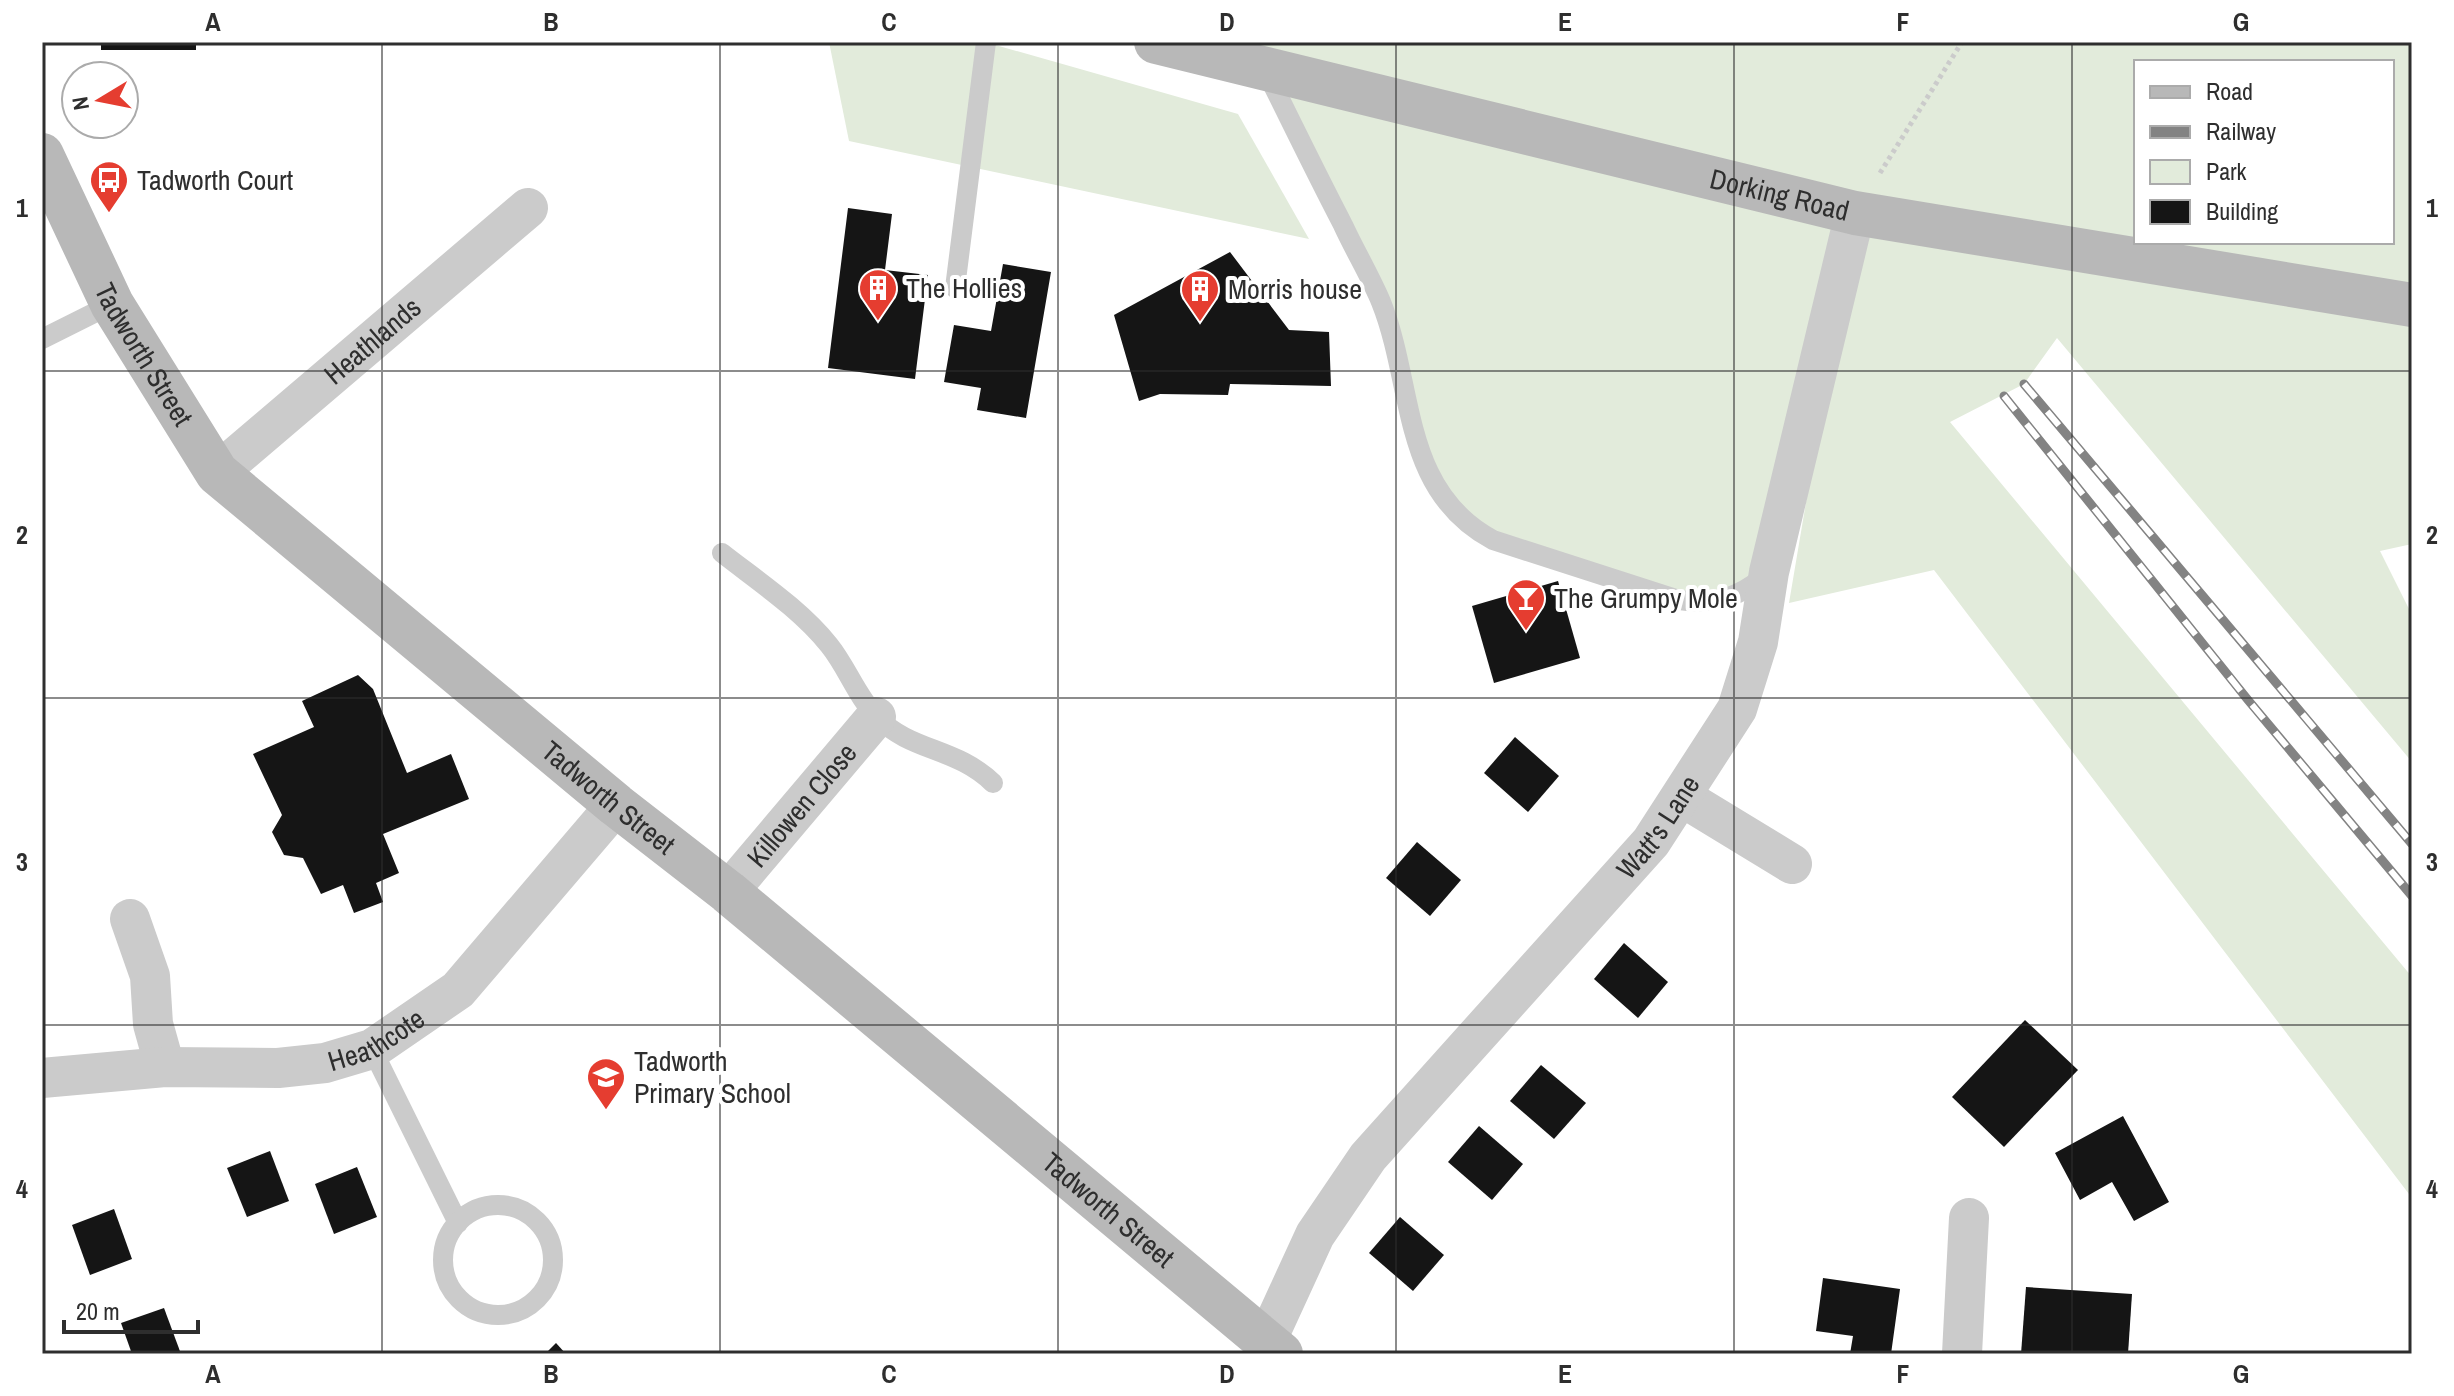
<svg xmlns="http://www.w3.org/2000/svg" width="2454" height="1396" font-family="'Archivo Narrow',sans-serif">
<rect width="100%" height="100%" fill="#fff"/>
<!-- green -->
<g fill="#e2ebdb" fill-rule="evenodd">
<path d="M829,42h156l253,72 71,125 -460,-98z"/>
<path d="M1188,42h1224v502l-32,7 32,64v147l-355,-424 -33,46 -74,38 462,555v221l-478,-628 -145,33 63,-373 -83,342 -66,32 -210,-64 -47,-37 -64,-200 -117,-233zM2136,62h256v180h-256z"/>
</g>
<!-- building -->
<g fill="#151515">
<rect x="101" y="42" width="95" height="8"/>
<path d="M848,208l44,6 -7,56 43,5 -13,104 -87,-11z"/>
<path d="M1230,252l59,78 40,2 2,54 -101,-2 -2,11 -68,-1 -21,7 -25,-86z"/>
<path d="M1003,264l48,8 -25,146 -49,-8 4,-22 -37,-6 10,-57 37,6z"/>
<path d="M1558,581l22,77 -86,25 -22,-77z"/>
<path d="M358,675l15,14 34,84 44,-19 18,45 -86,35 16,39 -23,10 7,19 -29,11 -11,-28 -22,9 -18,-36 -19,-3 -12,-23 10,-17 -29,-61 61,-27 -12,-26z"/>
<path d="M1515,737l44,39 -31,36 -44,-39z"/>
<path d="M1417,842l44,38 -31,36 -44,-38z"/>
<path d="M1624,943l44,39 -30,36 -44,-39z"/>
<path d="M2025,1020l53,50 -74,77 -52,-50z"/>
<path d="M1541,1065l45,38 -32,36 -44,-38z"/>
<path d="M2123,1116l46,86 -35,19 -22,-39 -32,18 -25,-47z"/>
<path d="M1479,1126l44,38 -31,36 -44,-38z"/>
<path d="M270,1151l19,50 -42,16 -20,-49z"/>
<path d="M357,1167l20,50 -43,17 -19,-50z"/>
<path d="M114,1209l18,50 -42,16 -18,-50z"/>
<path d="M1400,1217l44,38 -31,36 -44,-38z"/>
<path d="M1823,1278l77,11 -9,65h-41l3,-18 -37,-5z"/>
<path d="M2026,1287l106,7 -4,60h-107z"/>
<path d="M164,1308l17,46h-49l-11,-31z"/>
<path d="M556,1343l10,11h-21z"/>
</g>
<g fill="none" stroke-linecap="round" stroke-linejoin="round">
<!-- path -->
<path stroke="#cbcbcb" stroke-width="5" stroke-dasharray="4 4" stroke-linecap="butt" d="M1880,173l82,-131"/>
<!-- service -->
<g stroke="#cbcbcb" stroke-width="20">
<path d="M1267,73c25,51 50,102 76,152 12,26 27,51 38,77 34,85 19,188 112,238l186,60c36,5 59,-2 87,-25"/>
<path d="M955,288l31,-246"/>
<path d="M42,339l70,-35"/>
<path d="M722,553c37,29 78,56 107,92 18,22 28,52 48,72 34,35 79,30 116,66"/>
<path d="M372,1049l86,174"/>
<circle cx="498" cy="1260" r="55"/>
</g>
<!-- minor -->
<g stroke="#cbcbcb" stroke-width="40">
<path id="s1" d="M217,473l311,-265"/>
<path d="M1682,797l110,67"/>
<path id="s2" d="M728,892l148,-175"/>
<path d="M130,919l20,57 3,48 12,43"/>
<path id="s3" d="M42,1078l123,-11 113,1 47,-5 47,-14 86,-59 158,-185"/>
<path id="s4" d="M1265,1344l50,-109 53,-78 283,-315 86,-133 21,-67 11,-70 86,-359"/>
<path d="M1962,1354l7,-136"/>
</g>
<!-- secondary -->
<g stroke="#b8b8b8" stroke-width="44">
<path id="s5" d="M1156,42l699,171 557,92"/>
<path id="s6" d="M42,155l70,149 105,169 399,332 112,87 553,462"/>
</g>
<defs>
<g id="rail">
<path d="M2024,384l388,460"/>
<path d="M2004,396l244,304 164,196"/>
</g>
</defs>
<!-- rail casing -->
<use href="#rail" stroke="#838383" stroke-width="9"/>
<!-- rail -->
<use href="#rail" stroke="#fff" stroke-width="6" stroke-dasharray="18" stroke-linecap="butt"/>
</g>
<!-- grid -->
<path fill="none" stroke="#2e2e2e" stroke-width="2" stroke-opacity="0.55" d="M382,42v1312M720,42v1312M1058,42v1312M1396,42v1312M1734,42v1312M2072,42v1312M42,371h2370M42,698h2370M42,1025h2370"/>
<!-- icons -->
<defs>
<symbol id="bus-pin" viewBox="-11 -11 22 30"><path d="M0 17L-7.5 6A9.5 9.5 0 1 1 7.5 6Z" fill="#e53d30" stroke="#fff"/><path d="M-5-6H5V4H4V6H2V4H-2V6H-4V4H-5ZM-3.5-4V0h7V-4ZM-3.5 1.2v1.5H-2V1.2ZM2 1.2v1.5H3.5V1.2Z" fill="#fff"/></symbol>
<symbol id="building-pin" viewBox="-11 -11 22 30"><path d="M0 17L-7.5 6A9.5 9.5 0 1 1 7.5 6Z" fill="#e53d30" stroke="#fff"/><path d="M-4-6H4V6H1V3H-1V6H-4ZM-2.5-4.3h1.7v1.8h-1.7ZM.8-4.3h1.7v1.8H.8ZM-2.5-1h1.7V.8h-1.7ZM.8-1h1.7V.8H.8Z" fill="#fff"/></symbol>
<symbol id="bar-pin" viewBox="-11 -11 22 30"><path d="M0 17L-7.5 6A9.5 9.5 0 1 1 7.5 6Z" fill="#e53d30" stroke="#fff"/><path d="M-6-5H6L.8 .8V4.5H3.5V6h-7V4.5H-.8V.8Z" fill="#fff"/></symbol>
<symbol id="school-pin" viewBox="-11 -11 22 30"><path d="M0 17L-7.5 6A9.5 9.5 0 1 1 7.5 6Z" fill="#e53d30" stroke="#fff"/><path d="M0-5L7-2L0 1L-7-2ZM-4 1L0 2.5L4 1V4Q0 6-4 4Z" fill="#fff"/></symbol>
</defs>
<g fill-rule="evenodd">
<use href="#bus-pin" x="87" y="158" width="44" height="60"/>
<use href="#building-pin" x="856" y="266" width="44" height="60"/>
<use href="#building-pin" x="1178" y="267" width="44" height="60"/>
<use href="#bar-pin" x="1504" y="576" width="44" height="60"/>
<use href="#school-pin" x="584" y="1055" width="44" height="60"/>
</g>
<g text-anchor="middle" stroke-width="8" stroke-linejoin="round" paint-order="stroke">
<!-- poi labels -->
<g font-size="28" fill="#2e2e2e" stroke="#fff" text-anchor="start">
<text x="137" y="190">Tadworth Court</text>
<text x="906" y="298">The Hollies</text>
<text x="1228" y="299">Morris house</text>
<text x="1554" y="608">The Grumpy Mole</text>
<text x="634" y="1071">Tadworth<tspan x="634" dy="32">Primary School</tspan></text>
</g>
<!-- street labels -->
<g font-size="28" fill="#2e2e2e" stroke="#fff">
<text dy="10" stroke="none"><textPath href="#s5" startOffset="642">Dorking Road</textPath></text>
<text dy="10" stroke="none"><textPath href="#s1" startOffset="204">Heathlands</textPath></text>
<text dy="10" stroke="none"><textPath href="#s6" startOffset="224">Tadworth Street</textPath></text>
<text dy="10" stroke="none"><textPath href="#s6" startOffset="872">Tadworth Street</textPath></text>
<text dy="10" stroke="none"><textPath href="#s2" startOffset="114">Killowen Close</textPath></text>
<text dy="10" stroke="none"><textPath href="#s4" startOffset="654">Watt's Lane</textPath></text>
<text dy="10" stroke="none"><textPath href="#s3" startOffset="340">Heathcote</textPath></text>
<text dy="10" stroke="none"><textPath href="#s6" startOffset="1520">Tadworth Street</textPath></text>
</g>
</g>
<!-- border -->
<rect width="2454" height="1396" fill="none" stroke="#ffffff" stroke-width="88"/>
<!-- legend -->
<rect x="2134" y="60" width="260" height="184" fill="#ffffff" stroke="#ababab" stroke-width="2"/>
<rect x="2150" y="86" width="40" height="12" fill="#b8b8b8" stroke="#ababab" stroke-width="2"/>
<text x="2206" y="100" font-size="24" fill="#2e2e2e">Road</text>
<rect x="2150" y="126" width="40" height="12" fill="#838383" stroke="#ababab" stroke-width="2"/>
<text x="2206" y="140" font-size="24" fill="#2e2e2e">Railway</text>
<rect x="2150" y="160" width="40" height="24" fill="#e2ebdb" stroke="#ababab" stroke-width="2"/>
<text x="2206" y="180" font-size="24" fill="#2e2e2e">Park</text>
<rect x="2150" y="200" width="40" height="24" fill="#151515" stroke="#ababab" stroke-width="2"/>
<text x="2206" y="220" font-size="24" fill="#2e2e2e">Building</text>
<!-- north arrow -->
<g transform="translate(100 100) rotate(260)"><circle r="38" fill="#ffffff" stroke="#ababab" stroke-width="2"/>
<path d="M0-6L14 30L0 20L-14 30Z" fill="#e53d30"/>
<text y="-12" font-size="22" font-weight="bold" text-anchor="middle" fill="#2e2e2e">N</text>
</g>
<!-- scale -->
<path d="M64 1320v12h134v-12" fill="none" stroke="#2e2e2e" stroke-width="4"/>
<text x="76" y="1320" font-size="24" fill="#2e2e2e" stroke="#ffffff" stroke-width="6" paint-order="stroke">20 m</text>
<rect x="44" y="44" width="2366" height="1308" fill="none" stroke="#2e2e2e" stroke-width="3"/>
<g font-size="26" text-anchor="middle" font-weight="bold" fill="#2e2e2e">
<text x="213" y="31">A</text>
<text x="551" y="31">B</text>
<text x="889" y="31">C</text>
<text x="1227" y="31">D</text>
<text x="1565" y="31">E</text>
<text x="1903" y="31">F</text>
<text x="2241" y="31">G</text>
<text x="22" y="217">1</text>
<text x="2432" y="217">1</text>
<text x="22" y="544">2</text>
<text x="2432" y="544">2</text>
<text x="22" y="871">3</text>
<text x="2432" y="871">3</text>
<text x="22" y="1198">4</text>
<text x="2432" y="1198">4</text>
<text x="213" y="1383">A</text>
<text x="551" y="1383">B</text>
<text x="889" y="1383">C</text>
<text x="1227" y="1383">D</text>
<text x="1565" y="1383">E</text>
<text x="1903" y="1383">F</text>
<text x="2241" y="1383">G</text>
</g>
</svg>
